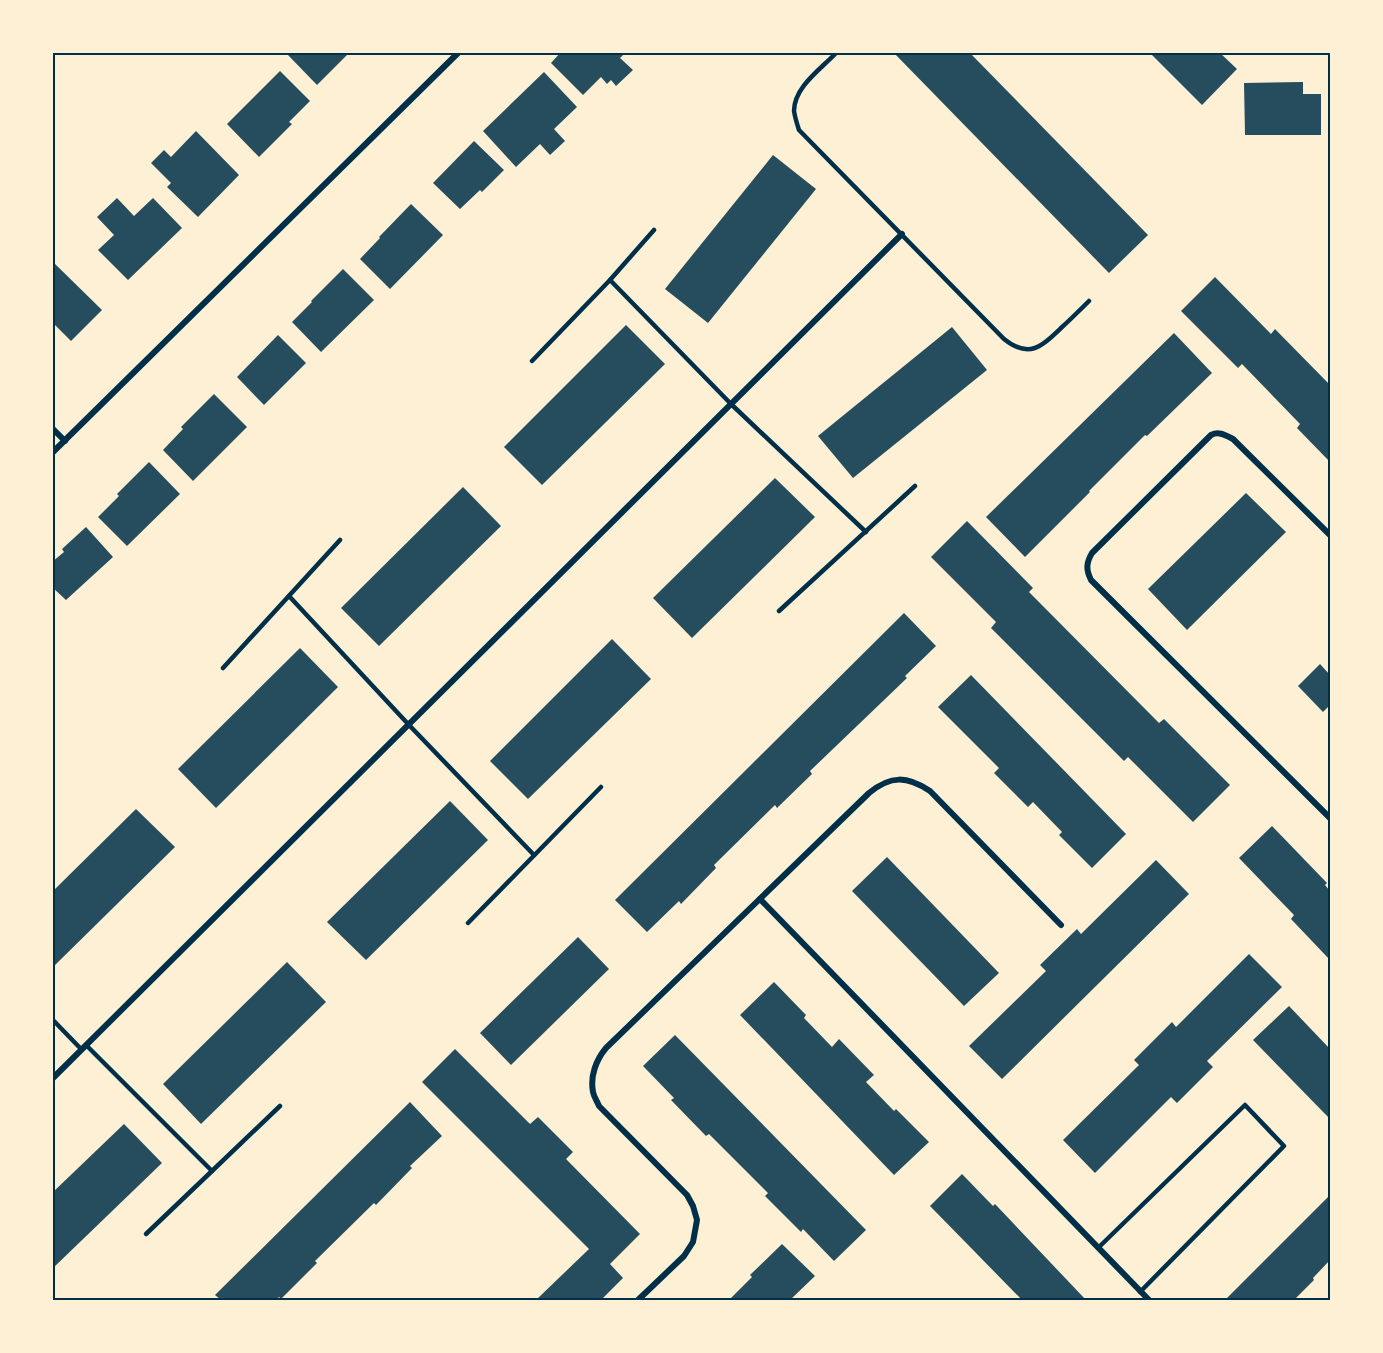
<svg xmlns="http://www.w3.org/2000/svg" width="1383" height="1353" font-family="'Noto Sans',sans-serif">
<rect width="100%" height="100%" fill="#fdf0d5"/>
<!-- building -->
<g fill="#264d5e">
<path d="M289,52h61l-33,33 -30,-31z"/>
<path d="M561,52h65l-6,6 13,12 -17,16 -5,-6 -4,4 -6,-7 -18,18 -32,-32z"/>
<path d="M893,52h76l179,183 -39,38z"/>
<path d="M1149,52h70l18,17 -35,36z"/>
<path d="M280,71l30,30 -21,21 3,2 -33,33 -32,-33z"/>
<path d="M544,72l33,35 -23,22 11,12 -15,14 -10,-11 -24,23 -33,-36z"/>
<path d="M1303,82v12h18v41h-76l-1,-52z"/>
<path d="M196,131l43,44 -41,42 -31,-30 4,-4 -20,-20 13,-13 7,7z"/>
<path d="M474,141l30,29 -22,22 -2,-2 -20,19 -27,-26z"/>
<path d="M773,155l43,34 -108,134 -43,-34z"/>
<path d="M117,198l17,18 19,-18 29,30 -54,52 -30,-30 16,-15 -17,-18z"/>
<path d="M411,204l32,31 -53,54 -30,-30 20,-21 -1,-1z"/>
<path d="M52,261l50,49 -31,31 -19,-19z"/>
<path d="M343,269l31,31 -53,52 -29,-30 20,-20 -1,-1z"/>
<path d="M1215,277l56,57 4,-5 55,56v77l-33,-34 3,-4 -58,-60 -4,4 -57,-57z"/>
<path d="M626,325l39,39 -123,121 -38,-38z"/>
<path d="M952,327l35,43 -134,108 -35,-42z"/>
<path d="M1174,333l38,40 -65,63 -2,-1 -56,56 1,1 -65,65 -39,-40z"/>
<path d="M278,335l28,28 -42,42 -27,-28z"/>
<path d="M214,394l33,33 -54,54 -30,-31 20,-21 -2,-2z"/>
<path d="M149,462l31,32 -53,52 -29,-29 21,-21 -2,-2z"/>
<path d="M775,478l40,39 -123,121 -39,-40z"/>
<path d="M463,487l38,39 -122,120 -38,-38z"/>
<path d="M1246,493l40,39 -99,98 -39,-41z"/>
<path d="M967,521l66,67 -4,4 130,131 5,-4 66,66 -37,37 -65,-65 -4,4 -133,-133 5,-6 -65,-65z"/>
<path d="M86,527l27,30 -47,43 -14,-13v-25l12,-10 -2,-3z"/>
<path d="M904,613l32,33 -31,30 2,2 -97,93 2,3 -35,34 -2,-3 -61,60 2,3 -35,36 -2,-3 -32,31 -32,-32z"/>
<path d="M612,639l39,40 -123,120 -38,-38z"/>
<path d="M300,648l38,39 -122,121 -38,-39z"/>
<path d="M1320,664l10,11v30l-7,7 -25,-26z"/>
<path d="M971,675l155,159 -34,34 -33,-33 3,-3 -29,-30 -5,5 -34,-34 5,-5 -61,-61z"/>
<path d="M450,801l38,39 -122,120 -39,-38z"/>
<path d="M136,809l39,38 -123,121v-76z"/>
<path d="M1272,826l55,57 -2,2 5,6v69l-39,-41 3,-4 -55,-57z"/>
<path d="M887,857l112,116 -35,33 -112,-115z"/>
<path d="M1156,860l33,34 -187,185 -33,-33 77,-75 -6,-6 37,-36 4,5z"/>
<path d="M578,937l31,32 -98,96 -31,-32z"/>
<path d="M1249,954l33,33 -75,74 6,6 -36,36 -6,-6 -76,76 -32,-33 76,-75 -5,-5 38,-38 4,5z"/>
<path d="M287,962l39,40 -125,122 -38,-40z"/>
<path d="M774,982l32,33 -2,3 28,29 7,-8 35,36 -8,7 28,29 2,-2 33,33 -35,33 -154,-160z"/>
<path d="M1289,1006l41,43v70l-77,-79z"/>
<path d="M675,1035l191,195 -32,31 -31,-32 -2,3 -36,-36 3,-3 -59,-59 -3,2 -35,-36 3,-2 -31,-32z"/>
<path d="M455,1049l75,75 8,-7 35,35 -7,7 74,75 -30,30 13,14 -22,22h-65l53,-51 -167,-167z"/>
<path d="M410,1102l32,34 -32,30 2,2 -36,37 -2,-2 -59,58 2,2 -36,36 -2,-2 -3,3h-55l-6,-5z"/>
<path d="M124,1124l38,39 -110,106v-76z"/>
<path d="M962,1174l31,32 2,-2 91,96h-64l-92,-94z"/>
<path d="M1330,1195v65l-17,18 1,2 -20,20h-69z"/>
<path d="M782,1244l33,32 -25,24h-61l23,-23 -2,-2z"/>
</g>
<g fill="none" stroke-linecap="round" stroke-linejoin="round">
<!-- service -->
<g stroke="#003049" stroke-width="4.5">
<path d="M836,53c-15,16 -42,34 -42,58 1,6 3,13 5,19l205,209c25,20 37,8 57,-11 10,-9 19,-18 28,-27"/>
<path d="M610,280l121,124 135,128"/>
<path d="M532,361l78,-81 44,-50"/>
<path d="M289,596l120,129 125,130"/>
<path d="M779,611l136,-125"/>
<path d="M223,668l117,-128"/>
<path d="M468,923l133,-136"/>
<path d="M52,1019l30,31"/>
<path d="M86,1045l126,126 -66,63"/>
<path d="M212,1171l68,-65"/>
<path d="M1098,1248l147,-143 39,41 -144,146"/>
</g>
<!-- minor -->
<g stroke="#003049" stroke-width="6">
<path d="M52,428l13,13"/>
<path d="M52,453l407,-401"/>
<path d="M1330,535l-97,-96c-8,-4 -14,-8 -22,-4l-119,118c-6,10 -6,17 -1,27l239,238"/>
<path d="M760,899l389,401"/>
<path d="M52,1079l850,-845"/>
<path d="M638,1300l46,-44 9,-14 4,-22 -4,-14 -6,-11 -88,-89c-2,-5 -5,-9 -6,-14 -3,-16 3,-32 13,-44l263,-255c22,-18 38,-17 61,-2l131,134"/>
</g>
</g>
<!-- border -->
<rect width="1383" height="1353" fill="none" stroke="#fdf0d5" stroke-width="108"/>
<rect x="54" y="54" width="1275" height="1245" fill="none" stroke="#003049" stroke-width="2"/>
</svg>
